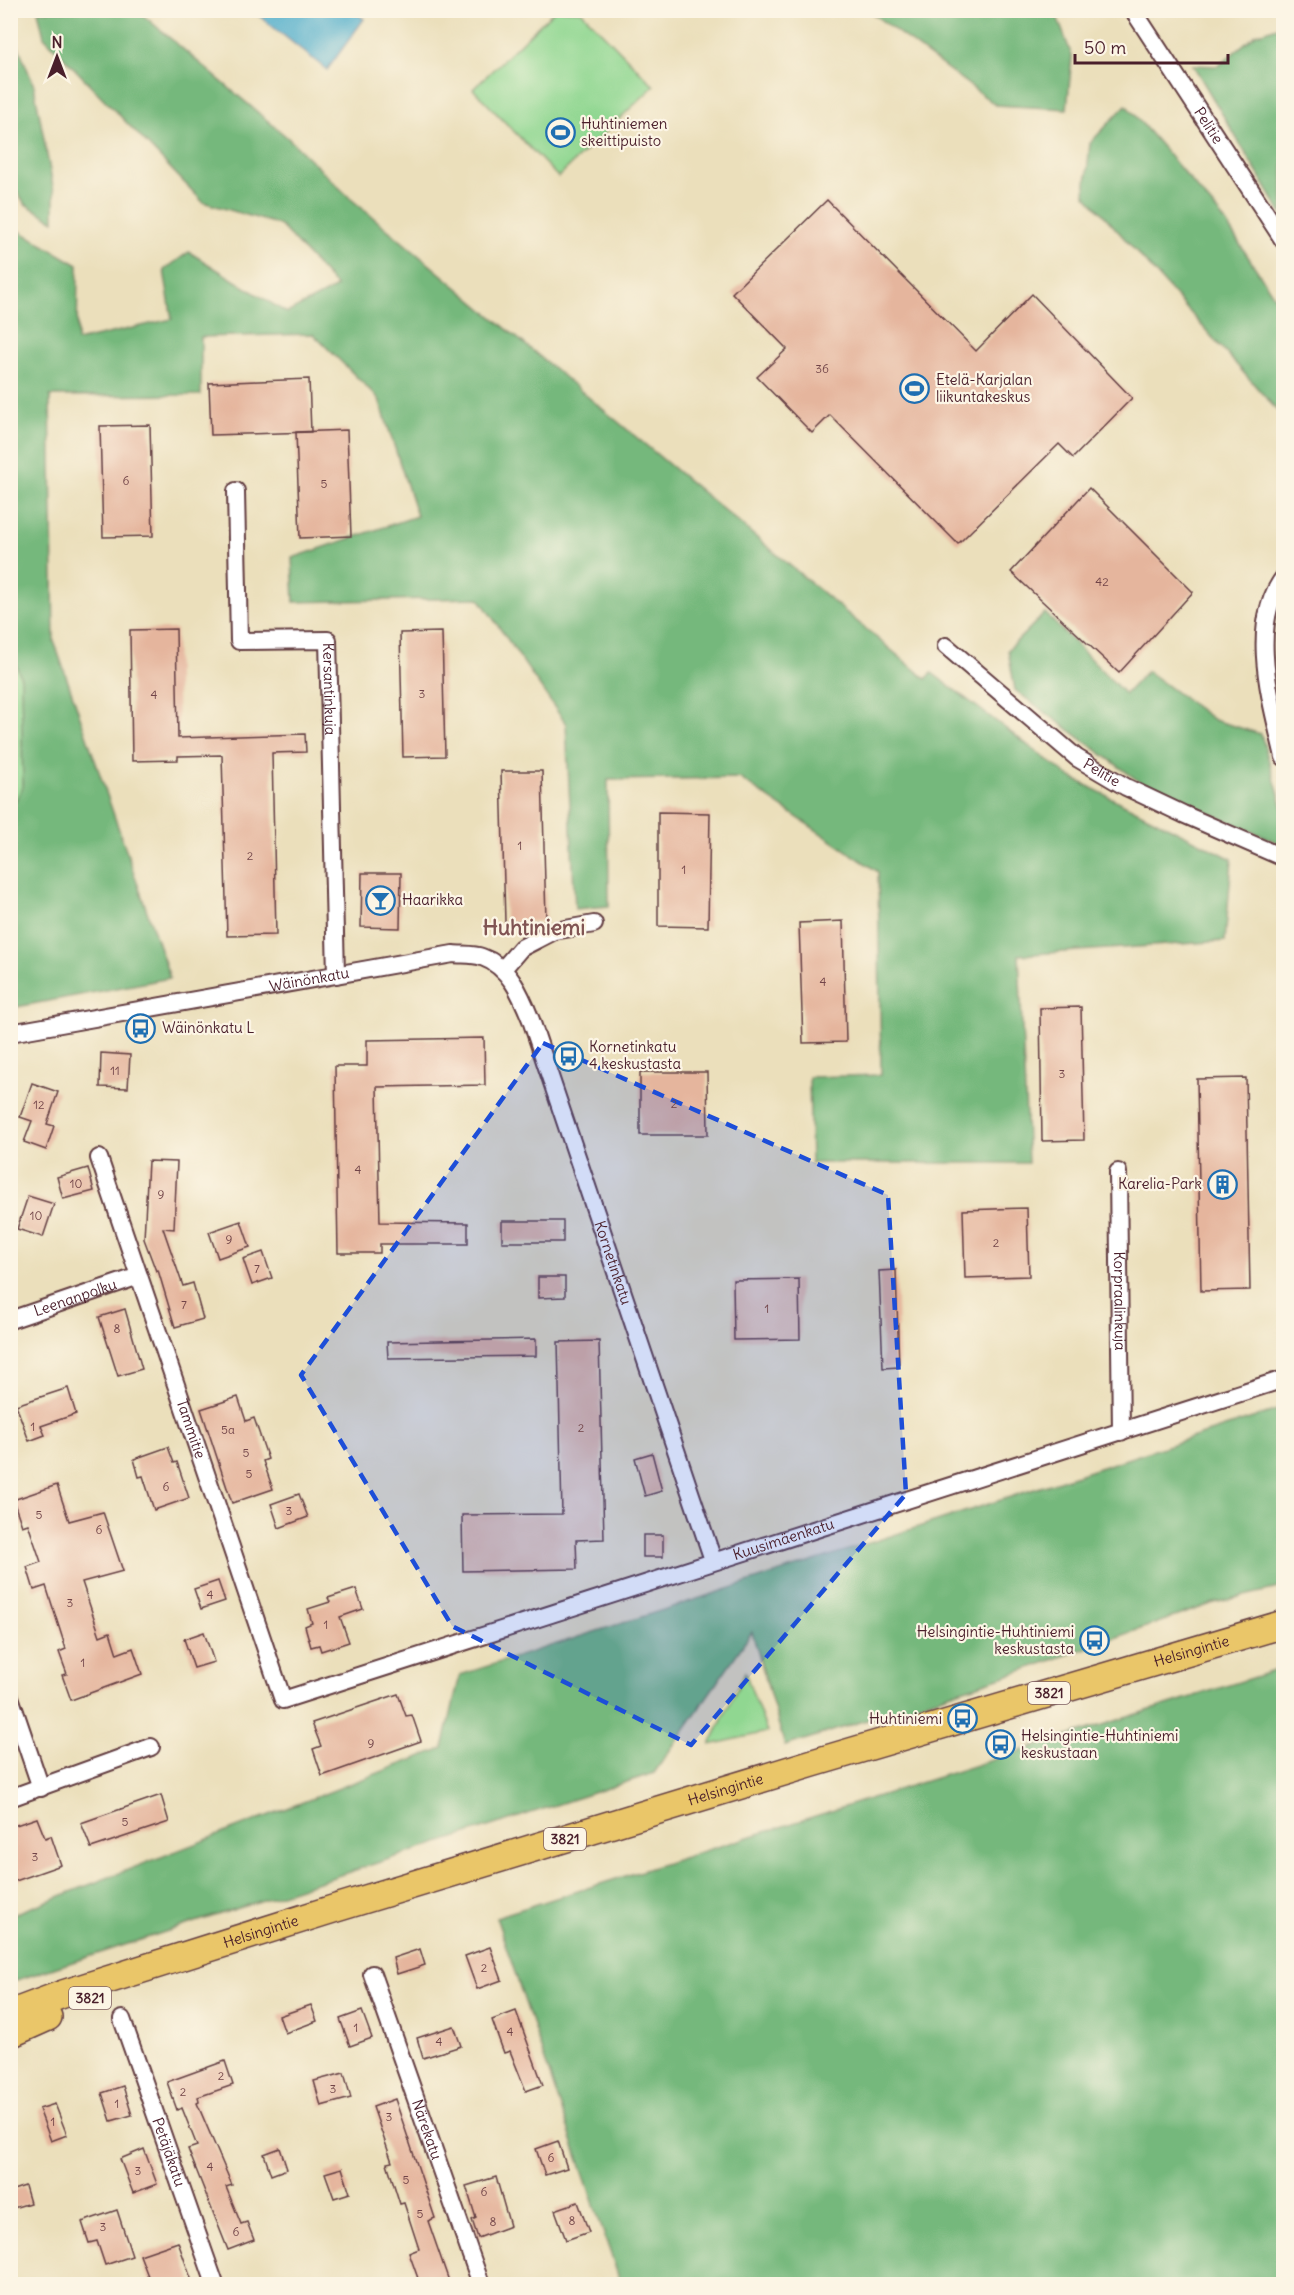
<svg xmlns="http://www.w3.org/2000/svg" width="1294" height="2295" font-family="Delius,sans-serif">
<rect width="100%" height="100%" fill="#fcf5e5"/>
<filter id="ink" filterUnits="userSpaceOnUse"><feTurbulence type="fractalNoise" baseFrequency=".0167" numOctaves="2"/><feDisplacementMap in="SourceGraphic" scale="12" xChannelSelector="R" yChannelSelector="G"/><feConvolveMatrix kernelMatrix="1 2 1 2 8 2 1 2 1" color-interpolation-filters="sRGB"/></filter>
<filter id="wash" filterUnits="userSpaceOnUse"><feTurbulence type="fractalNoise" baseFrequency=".008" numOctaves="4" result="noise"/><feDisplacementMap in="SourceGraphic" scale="24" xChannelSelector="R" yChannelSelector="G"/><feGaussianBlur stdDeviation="1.35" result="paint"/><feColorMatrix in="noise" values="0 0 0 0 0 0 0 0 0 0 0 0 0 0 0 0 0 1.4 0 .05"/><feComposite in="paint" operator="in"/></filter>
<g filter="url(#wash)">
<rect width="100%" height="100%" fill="#ebdfbb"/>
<!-- green -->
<g fill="#90d791" stroke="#6d7b5e" stroke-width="1.5">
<path d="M555,10l26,1 73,75 -96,91 -85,-88z"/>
<path d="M10,648l11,30 2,109 -12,22z"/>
<path d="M745,1672l22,60 -57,13z"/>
</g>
<!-- forest -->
<g fill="#74b87b" stroke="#5f6c53" stroke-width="1.5">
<path d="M38,11h100l150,127 63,61 575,480 6,-6 138,104 162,82 -7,82 -206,14 9,208h-217l-2,-86 72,-2 -3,-203 -139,-94 -131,2 1,126 -34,3 -9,-185 -87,-126 -185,4 -2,-44 125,-42 -38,-117 -66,-65 -112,3v58l-151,1 4,245 116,337 -159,30v-199l12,-22 -2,-109 -11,-30 3,-96 -3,-8 1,-318 67,39 -1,76 95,-22 -8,-49 25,-18 98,61 50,-26 -57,-62 -77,-23 -159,-165z"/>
<path d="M869,11h186l17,45 -5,53 -71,-4z"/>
<path d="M1283,25h1l-1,191 -90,-151 25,1 38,-32z"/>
<path d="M11,28l23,58 20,106v29l-29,-17 -14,-22z"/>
<path d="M1126,105l96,112 61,93v107l-198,-223 5,-51z"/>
<path d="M1045,613l80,81 22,-23 67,49 47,14 22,74v37l-139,-60 -129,-95 -7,-40z"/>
<path d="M1283,1408v179l-69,16 -196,69 -233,74 -33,-114 -98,141 -643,209v-67l432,-167 17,-73c275,-87 549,-178 823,-267z"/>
<path d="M1283,1668v616h-662l-125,-367z"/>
</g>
<!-- water -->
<path fill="#4caccb" stroke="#4b667b" stroke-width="1.5" d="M253,11h100l11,8 -37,51z"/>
<g id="blocks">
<!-- building -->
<g fill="#e5b59d">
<path d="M827,200l149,151 56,-57 100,104 -59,60 -14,-14 -101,100 -128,-129 -18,18 -55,-56 30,-28 -55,-56z"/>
<path d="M309,379l2,53 -100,3 -2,-52z"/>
<path d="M150,425l3,111 -50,1 -3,-111z"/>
<path d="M347,430l4,106 -51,2 -4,-106z"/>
<path d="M1089,488l104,104 -74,81 -108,-101z"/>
<path d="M176,629l2,109 127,-4 1,18 -34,1 4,182 -49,1 -5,-181 -44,1v4l-46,1 -2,-131z"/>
<path d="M442,632l3,124 -42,1 -3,-124z"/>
<path d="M501,771h41l4,150 -41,1z"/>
<path d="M658,812l52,1 -2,114 -50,-1z"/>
<path d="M362,873h39l-1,55 -39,-1z"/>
<path d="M843,921l3,121 -43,1 -4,-120z"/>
<path d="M1081,1007l3,133 -42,1 -2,-133z"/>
<path d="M484,1038l1,47 -108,2 3,135 88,1v21h-88v9h-42l-3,-187h32v-26z"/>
<path d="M101,1053l29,2 -2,33 -28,-1z"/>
<path d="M640,1072h67l1,63h-68z"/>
<path d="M1246,1078l4,212 -49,1 -4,-212z"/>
<path d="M32,1083l26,9 -11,32 7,2 -8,24 -22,-8 8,-21 -12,-4z"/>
<path d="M148,1161l29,1 -3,67 -11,-1 20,58 10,-3 10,36 -28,8 -17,-57 -2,1 -12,-32z"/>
<path d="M88,1168l6,23 -31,8 -6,-22z"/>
<path d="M28,1196l26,8 -11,33 -26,-8z"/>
<path d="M1027,1208l2,68 -64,2 -2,-68z"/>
<path d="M241,1221l9,26 -32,11 -9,-26z"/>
<rect x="502" y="1221" width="61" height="21"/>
<path d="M263,1252l9,26 -20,7 -9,-26z"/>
<path d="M896,1270l3,97 -16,1 -4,-97z"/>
<path d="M538,1277h27v20l-27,1z"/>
<path d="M799,1279l1,60 -66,1 -1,-60z"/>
<path d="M125,1309l17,60 -24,7 -19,-59z"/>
<path d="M536,1339v17l-148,2 -1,-16z"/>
<path d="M599,1341l5,198 -28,1 1,29 -114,2 -1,-56 100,-1 -4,-172z"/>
<path d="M68,1388l8,26 -35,12 4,9 -16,6 -13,-36z"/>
<path d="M238,1397l8,24 8,-3 14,41 -5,2 10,28 -41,14 -31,-94z"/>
<path d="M168,1447l6,16 3,-1 12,36 -35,12 -11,-34 -4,1 -5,-18z"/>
<path d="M652,1453l10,38 -17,5 -10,-38z"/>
<path d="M57,1485l12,36 34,-9 20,59 -41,11 18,54 10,-4 7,22 16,-6 9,26 -71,26 -9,-25 5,-1 -8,-22 7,-3 -20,-63 -12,4 -7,-23 14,-5 -13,-38 -6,2 -9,-26z"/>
<path d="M299,1494l9,23 -29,11 -8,-24z"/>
<rect x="643" y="1535" width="20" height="22"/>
<path d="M218,1581l7,20 -24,8 -7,-20z"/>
<path d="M356,1589l7,20 -23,8 9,25 -28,9 -2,-6 -8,2 -6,-21 7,-3 -4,-14 22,-7 -2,-4z"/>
<path d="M204,1632l10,30 -20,6 -10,-29z"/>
<path d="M398,1694l8,22 6,-1 9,26 -99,35 -9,-27 8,-3 -9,-23z"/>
<path d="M161,1795l8,27 -78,26 -10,-25z"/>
<path d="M37,1818l8,20 6,-2 10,29 -51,18v-56z"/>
<path d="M490,1947l12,33 -25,9 -12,-33z"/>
<path d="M420,1949l5,16 -28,9 -4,-16z"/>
<path d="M311,2005l6,16 -32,12 -6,-17z"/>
<path d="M362,2011l10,27 -22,8 -10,-27z"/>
<path d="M516,2011l27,74 -17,6 -16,-40 -6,2 -12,-33z"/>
<path d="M454,2026l7,20 -38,12 -6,-20z"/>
<path d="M225,2061l8,24 -35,12 1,5 -2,1 35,82 -6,2 15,37 6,-2 7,18 -26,10 -40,-101 9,-3 -15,-38 -5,2 -10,-28z"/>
<path d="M344,2073l7,25 -30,8 -7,-25z"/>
<path d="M123,2086l9,29 -21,6 -9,-28z"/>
<path d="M395,2099l40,119 -7,3 22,63h-30l-11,-31 10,-4 -15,-46 -4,1 -13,-41 5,-1 -19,-55z"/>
<path d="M55,2104l12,31 -16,6 -12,-32z"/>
<path d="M558,2141l9,27 -22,7 -9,-26z"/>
<path d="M280,2148l7,21 -16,6 -7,-21z"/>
<path d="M144,2149l13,35 -24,9 -13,-34z"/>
<path d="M342,2168l8,25 -16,5 -9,-25z"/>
<path d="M496,2177l14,49 -32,12 -6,-18 4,-2 -10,-32z"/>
<path d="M25,2186l5,17 -20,6v-18z"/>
<path d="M578,2202l11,30 -23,8 -11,-30z"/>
<path d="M117,2210l15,46 -27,9 -8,-24 -8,2 -7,-21z"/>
<path d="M178,2242l15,42h-42l-11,-29z"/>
</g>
</g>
</g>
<g filter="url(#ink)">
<use href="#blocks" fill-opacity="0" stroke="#623c41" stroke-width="1.5"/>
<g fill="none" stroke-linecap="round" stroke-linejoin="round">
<defs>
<g id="minor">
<path id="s1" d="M1133,10l151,231"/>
<path id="s2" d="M236,491l3,150 89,-1 8,335"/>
<path d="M1284,577c-37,48 -12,127 0,180"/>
<path id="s3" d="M946,646l131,112 49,29 57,27 101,44"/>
<path d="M503,969l18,-21 33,-17 40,-7"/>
<path id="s4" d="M10,1033l443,-79c9,1 21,0 29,3 28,10 39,38 49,63l182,540"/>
<path id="s5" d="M99,1158l184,542 1001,-321"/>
<path id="s6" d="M1118,1172l3,260"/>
<path id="s7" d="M10,1320l129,-44"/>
<path d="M10,1697l31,91"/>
<path d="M10,1798l141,-51"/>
<path id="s8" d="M372,1974l109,310"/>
<path id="s9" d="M122,2019l93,265"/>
</g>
<g id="primary">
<path id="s10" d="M10,2014l53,-20 270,-85 480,-146 471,-139"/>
<path d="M10,2034l38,-17"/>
</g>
</defs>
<!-- minor casing -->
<use href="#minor" stroke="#623c41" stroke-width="20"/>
<!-- primary casing -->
<use href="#primary" stroke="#623c41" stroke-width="30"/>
<!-- minor -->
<use href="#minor" stroke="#fff" stroke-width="16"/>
<!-- primary -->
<use href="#primary" stroke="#eac669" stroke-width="27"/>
</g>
</g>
<!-- marked area -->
<path fill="#1d4ed8" fill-opacity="0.2" stroke="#1d4ed8" stroke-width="4.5" stroke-dasharray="12 8" stroke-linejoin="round" d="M543,1043l345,152 18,299 -215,251 -239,-119 -151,-251z"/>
<!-- icons -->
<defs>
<symbol id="stadium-ring" viewBox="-11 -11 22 22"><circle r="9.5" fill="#fcf5e5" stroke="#1f6fb2" stroke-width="1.5"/><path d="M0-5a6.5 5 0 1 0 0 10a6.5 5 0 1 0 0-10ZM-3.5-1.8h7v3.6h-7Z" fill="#1f6fb2"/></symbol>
<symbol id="bar-ring" viewBox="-11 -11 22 22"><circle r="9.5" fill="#fcf5e5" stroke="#1f6fb2" stroke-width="1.5"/><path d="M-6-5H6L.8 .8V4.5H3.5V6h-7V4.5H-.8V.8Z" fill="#1f6fb2"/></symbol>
<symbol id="bus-ring" viewBox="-11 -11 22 22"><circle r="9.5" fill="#fcf5e5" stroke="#1f6fb2" stroke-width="1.5"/><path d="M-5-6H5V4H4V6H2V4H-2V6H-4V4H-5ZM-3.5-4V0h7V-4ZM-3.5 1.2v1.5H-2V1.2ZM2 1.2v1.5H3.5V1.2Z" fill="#1f6fb2"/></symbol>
<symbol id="building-ring" viewBox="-11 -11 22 22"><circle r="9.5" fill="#fcf5e5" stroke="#1f6fb2" stroke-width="1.5"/><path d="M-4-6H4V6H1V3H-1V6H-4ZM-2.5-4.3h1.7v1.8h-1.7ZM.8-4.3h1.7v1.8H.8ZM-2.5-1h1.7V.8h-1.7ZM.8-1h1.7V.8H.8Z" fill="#1f6fb2"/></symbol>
</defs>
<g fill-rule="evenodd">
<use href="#stadium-ring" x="544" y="116" width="33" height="33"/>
<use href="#stadium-ring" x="898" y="372" width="33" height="33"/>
<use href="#bar-ring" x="364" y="884" width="33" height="33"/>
<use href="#bus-ring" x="124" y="1012" width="33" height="33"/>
<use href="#bus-ring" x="552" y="1040" width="33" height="33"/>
<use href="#building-ring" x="1206" y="1168" width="33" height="33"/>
<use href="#bus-ring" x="1078" y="1624" width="33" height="33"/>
<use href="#bus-ring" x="946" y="1702" width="33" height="33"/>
<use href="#bus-ring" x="984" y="1728" width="33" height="33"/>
</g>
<g text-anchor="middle" stroke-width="4.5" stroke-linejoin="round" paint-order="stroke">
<!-- number labels -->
<g font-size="12" fill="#714448">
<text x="822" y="373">36</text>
<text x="126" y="485">6</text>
<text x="324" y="488">5</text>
<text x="1102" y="586">42</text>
<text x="422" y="698">3</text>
<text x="154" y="699">4</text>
<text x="520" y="850">1</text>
<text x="250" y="860">2</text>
<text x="684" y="874">1</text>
<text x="823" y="986">4</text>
<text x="115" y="1075">11</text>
<text x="1062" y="1078">3</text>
<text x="674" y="1108">2</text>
<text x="39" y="1109">12</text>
<text x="358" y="1174">4</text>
<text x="76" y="1188">10</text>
<text x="161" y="1199">9</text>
<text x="36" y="1220">10</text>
<text x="229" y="1244">9</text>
<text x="996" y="1247">2</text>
<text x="257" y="1273">7</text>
<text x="184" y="1309">7</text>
<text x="767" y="1313">1</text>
<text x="117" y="1333">8</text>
<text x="33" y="1431">1</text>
<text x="581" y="1432">2</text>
<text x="228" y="1434">5a</text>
<text x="246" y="1457">5</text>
<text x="249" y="1478">5</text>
<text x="166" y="1491">6</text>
<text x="289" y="1515">3</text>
<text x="39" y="1519">5</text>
<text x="99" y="1534">6</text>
<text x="210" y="1599">4</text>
<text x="70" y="1607">3</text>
<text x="326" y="1629">1</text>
<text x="83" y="1667">1</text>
<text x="371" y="1748">9</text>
<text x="125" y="1826">5</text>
<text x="35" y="1861">3</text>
<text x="484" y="1972">2</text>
<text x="356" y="2032">1</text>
<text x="510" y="2036">4</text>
<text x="439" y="2046">4</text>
<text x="221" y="2080">2</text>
<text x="333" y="2093">3</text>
<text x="183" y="2096">2</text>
<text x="117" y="2108">1</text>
<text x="389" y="2121">3</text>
<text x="53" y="2126">1</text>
<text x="551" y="2162">6</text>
<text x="210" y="2171">4</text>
<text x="138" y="2175">3</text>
<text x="406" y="2184">5</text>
<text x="484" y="2196">6</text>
<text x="420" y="2218">5</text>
<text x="572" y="2225">8</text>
<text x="493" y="2226">8</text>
<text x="103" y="2231">3</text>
<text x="236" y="2236">6</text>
</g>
<!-- shield labels -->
<g fill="#fcf5e5" stroke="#7f5f63" stroke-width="1.5">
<rect x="1028" y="1682" width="42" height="22" rx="4.5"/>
<rect x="544" y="1828" width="42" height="22" rx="4.5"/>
<rect x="69" y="1987" width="42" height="22" rx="4.5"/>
</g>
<g font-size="14" font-weight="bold" fill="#4a1f2b">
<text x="1049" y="1698">3821</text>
<text x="565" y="1844">3821</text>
<text x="90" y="2003">3821</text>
</g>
<!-- poi labels -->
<g font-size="15" fill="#4a1f2b" stroke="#fcf5e5" text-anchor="start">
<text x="581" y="129">Huhtiniemen<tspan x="581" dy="17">skeittipuisto</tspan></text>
<text x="936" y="385">Etelä-Karjalan<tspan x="936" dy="17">liikuntakeskus</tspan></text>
<text x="402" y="905">Haarikka</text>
<text x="162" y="1033">Wäinönkatu L</text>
<text x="589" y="1052">Kornetinkatu<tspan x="589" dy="17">4 keskustasta</tspan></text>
<text x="1202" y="1189" text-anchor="end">Karelia-Park</text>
<text x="1074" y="1637" text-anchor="end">Helsingintie-Huhtiniemi<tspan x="1074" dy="17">keskustasta</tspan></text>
<text x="942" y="1724" text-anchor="end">Huhtiniemi</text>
<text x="1021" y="1741">Helsingintie-Huhtiniemi<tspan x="1021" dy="17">keskustaan</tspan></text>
</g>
<!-- street labels -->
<g font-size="15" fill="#4a1f2b" stroke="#fcf5e5">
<text dy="5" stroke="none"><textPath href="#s1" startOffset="138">Pelitie</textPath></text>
<text dy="5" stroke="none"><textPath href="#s2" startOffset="288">Kersantinkuja</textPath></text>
<text dy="5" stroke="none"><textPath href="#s3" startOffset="201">Pelitie</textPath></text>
<text dy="5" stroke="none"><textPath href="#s4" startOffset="304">Wäinönkatu</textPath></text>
<text dy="5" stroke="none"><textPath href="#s4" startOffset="818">Kornetinkatu</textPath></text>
<text dy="5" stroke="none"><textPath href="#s7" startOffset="69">Leenanpolku</textPath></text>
<text dy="5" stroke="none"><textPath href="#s6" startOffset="129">Korpraalinkuja</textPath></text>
<text dy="5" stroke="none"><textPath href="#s5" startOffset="286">Tammitie</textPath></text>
<text dy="5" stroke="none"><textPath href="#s5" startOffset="1098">Kuusimäenkatu</textPath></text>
<text dy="5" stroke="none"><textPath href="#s10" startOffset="1236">Helsingintie</textPath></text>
<text dy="5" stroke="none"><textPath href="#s10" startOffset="750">Helsingintie</textPath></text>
<text dy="5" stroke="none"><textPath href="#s10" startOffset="264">Helsingintie</textPath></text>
<text dy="5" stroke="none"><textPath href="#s8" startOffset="165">Närekatu</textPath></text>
<text dy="5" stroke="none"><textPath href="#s9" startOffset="141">Petäjäkatu</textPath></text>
</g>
<!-- district labels -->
<g font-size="21" font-weight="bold" fill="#805453" stroke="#fcf5e5">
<text x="534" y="935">Huhtiniemi</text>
</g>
</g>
<!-- margin -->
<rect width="1294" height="2295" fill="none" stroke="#fcf5e5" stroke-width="36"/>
<!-- north arrow -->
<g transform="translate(57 57)" stroke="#fcf5e5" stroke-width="4.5" paint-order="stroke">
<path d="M0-4.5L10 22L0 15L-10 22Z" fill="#4a1f2b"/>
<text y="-9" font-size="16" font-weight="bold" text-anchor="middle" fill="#4a1f2b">N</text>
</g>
<!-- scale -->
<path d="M1075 54v9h153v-9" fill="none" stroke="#4a1f2b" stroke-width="3"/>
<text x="1084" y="54" font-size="18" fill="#4a1f2b" stroke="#fcf5e5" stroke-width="4.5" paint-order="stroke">50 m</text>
</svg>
